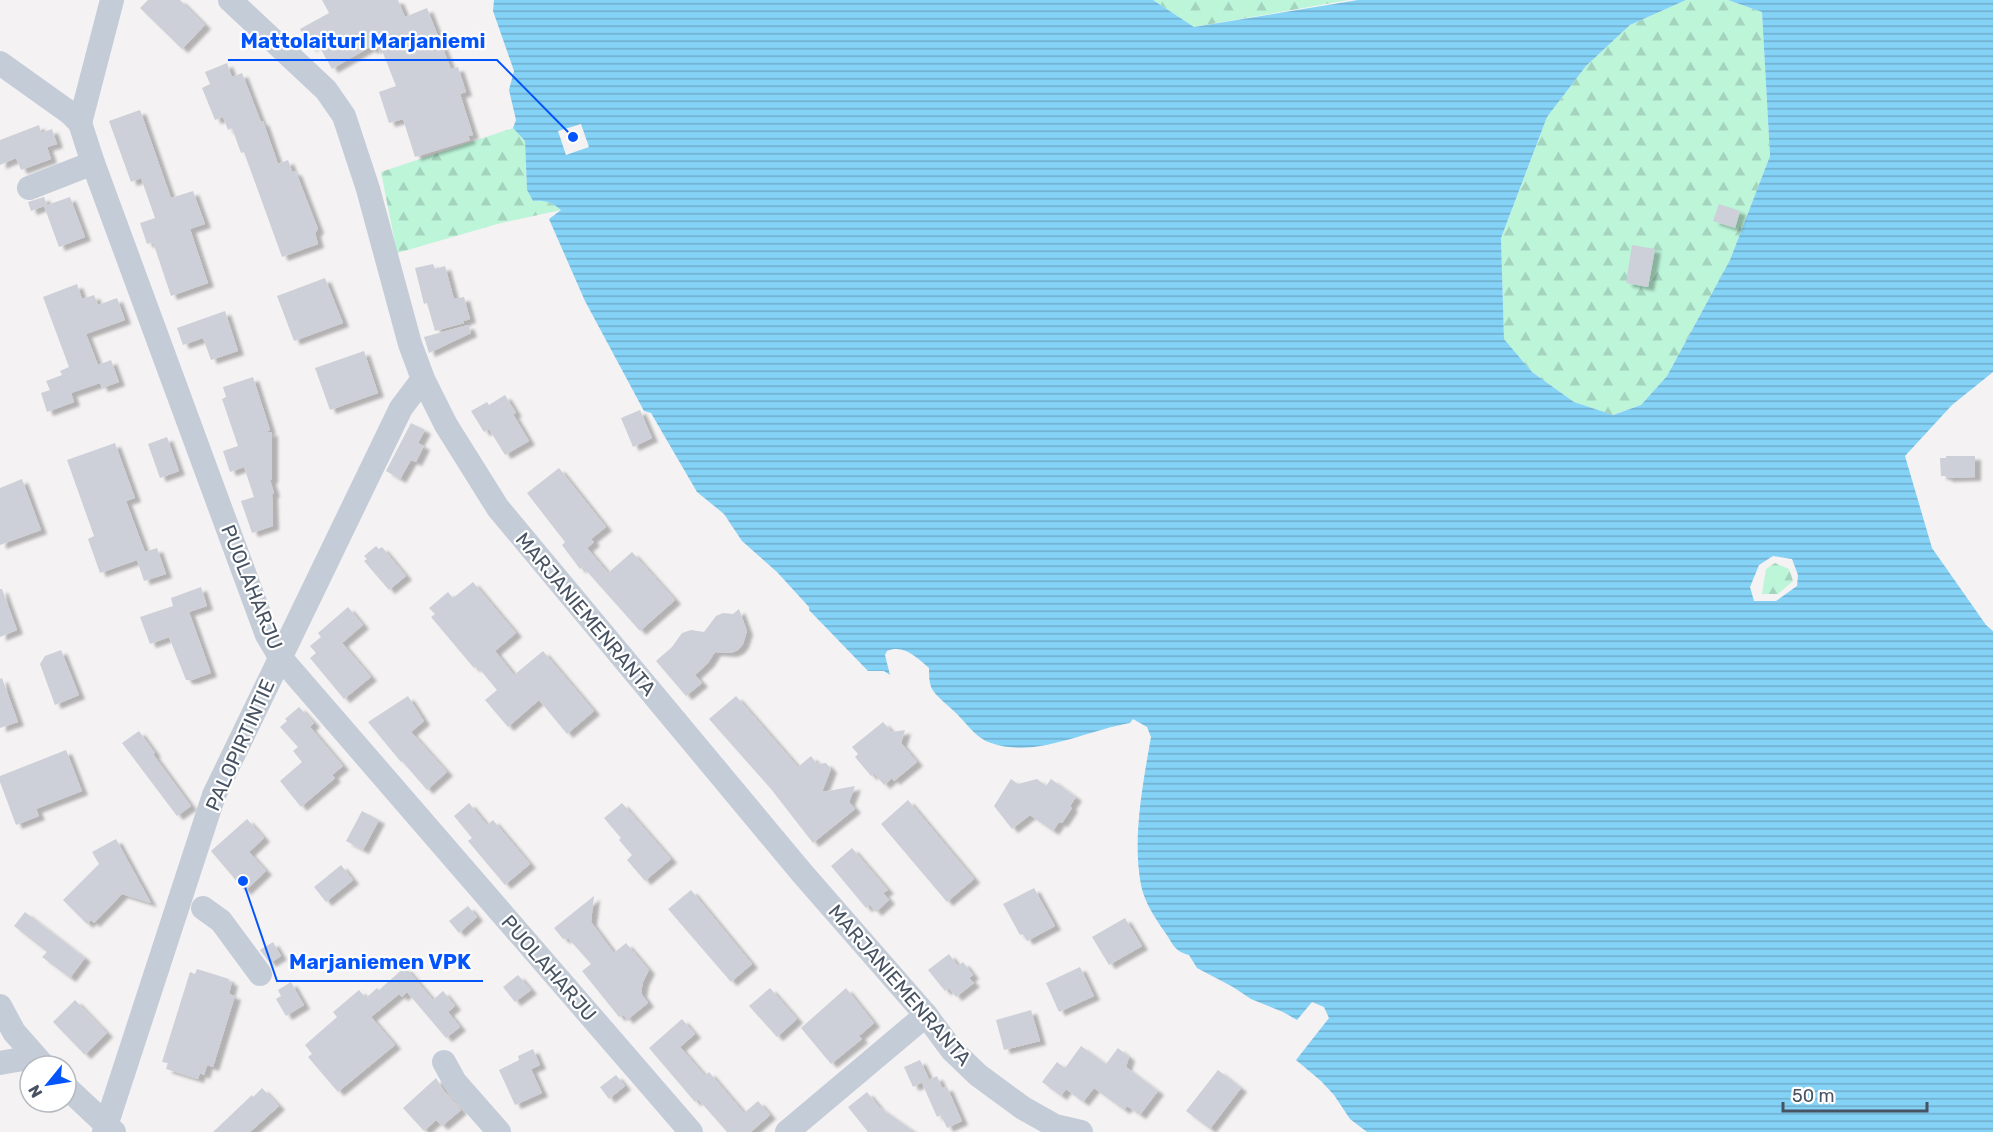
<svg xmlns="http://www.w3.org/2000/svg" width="1993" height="1132" font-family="Rubik,sans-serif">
<defs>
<pattern id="forest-firs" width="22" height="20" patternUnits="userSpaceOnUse" patternTransform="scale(1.5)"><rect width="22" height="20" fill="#bdf5d9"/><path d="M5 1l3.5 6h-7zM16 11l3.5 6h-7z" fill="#a4d4bd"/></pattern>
<pattern id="water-rules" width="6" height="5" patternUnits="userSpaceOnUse" patternTransform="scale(1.5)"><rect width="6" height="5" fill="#85d2f7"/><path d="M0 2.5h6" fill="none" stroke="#6fadcb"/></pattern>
<filter id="shadow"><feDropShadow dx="6" dy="4" stdDeviation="1.5" flood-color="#0004"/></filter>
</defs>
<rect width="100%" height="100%" fill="#f4f2f2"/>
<!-- forest -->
<g fill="url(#forest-firs)">
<path d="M1153,0h196l-155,27z"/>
<path d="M1686,0h42l34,12 8,144 -40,104 -63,116 -26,29 -29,10 -38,-13 -42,-30 -28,-33 -3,-101 46,-121 39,-51 44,-41z"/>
<path d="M513,128l12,13 2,49 6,11c12,-1 19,1 28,9l-60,13 -104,30 -16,-81z"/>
<path d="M1775,563l14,6 4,12 -15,13h-16l4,-25z"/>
</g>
<!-- water -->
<path fill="url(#water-rules)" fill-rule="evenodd" d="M494,0h659l41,27 164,-27h328l-56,25 -44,41 -39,51 -46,121 3,101 28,33 42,30 39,13 28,-10 26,-29 63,-116 40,-104 -8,-144 -34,-12h265v372l-41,33 -47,51 27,92 54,77 7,6v501h-626l-17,-13 -16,-24 -13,-14 -25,-21 33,-42 -5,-11 -12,-5 -15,18 -14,-8 -32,-13 -18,-12 -36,-19 -8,-13c-16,-4 -16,-12 -25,-24 -9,-13 -20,-30 -23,-46 -9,-46 2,-102 10,-148l-4,-10 -14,-8 -3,4c-43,7 -95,36 -139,20 -14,-4 -25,-20 -35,-30 -7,-7 -21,-17 -25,-26 -2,-6 -2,-13 -2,-19 -12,-10 -25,-24 -42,-17l-2,4 5,20 -6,-4h-16l-59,-61v-3l-32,-35 -35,-31 -18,-27 -27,-22 -46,-79 -7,-2 -59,-110 -36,-82 12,-9c-9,-8 -16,-10 -28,-9l-6,-11 -2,-49 -12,-13 3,-8 -7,-30 5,-19 -21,-60zM1773,556l19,3 6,16 -1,11 -21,15h-22l-4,-14 9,-22z"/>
<!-- pier -->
<path fill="#f4f2f2" d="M581,124l8,23 -23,8 -8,-24z"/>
<!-- building -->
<g fill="#cdd0d8" filter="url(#shadow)">
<path d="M148,0h32l25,25 -23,24 -42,-41z"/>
<path d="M322,0h76l7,17 22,-9 24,61 7,-2 8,25 -6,2 13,41 -5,1 2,4 -55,17 -12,-38 -14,4 -10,-31 17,-6 -13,-33 -3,1 -2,-7 -7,3 -1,-3 -38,22 -16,-28 -5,7 -11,-19 29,-16z"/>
<path d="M227,63l5,14 10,-4 19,49 2,-1 15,43 10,-4 4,11 4,1 22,57 -3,4 3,11 -36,13 -38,-105 -3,1 -9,-25 -4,2 -5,-13 -8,3 -13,-32 8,-4 -5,-12z"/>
<path d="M140,110l31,88 22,-7 12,33 -15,5 18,54 -37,13 -18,-54 -6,2 -7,-21 15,-5 -14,-40 -10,4 -22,-61z"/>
<path d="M39,125l2,8 11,-4 5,15 -10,3 4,12 -30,11 -5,-12 -16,7v-25z"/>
<path d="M44,197l3,8 23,-8 15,40 -26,10 -15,-41 -13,5 -3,-9z"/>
<path d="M1719,204l21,7 -5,17 -22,-7z"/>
<path d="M1632,245l23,4 -7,38 -22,-4z"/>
<path d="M433,264l2,5 10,-3 9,33 10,-2 6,22 -6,2v2l-29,8 -8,-28 -3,1 -9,-36z"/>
<path d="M325,278l18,45 -49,18 -17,-45z"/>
<path d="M77,284l5,15 12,-4 4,10 19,-7 8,22 -39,14 12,31 13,-5 8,22 -17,6 -2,-5 -29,10 3,9 -27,10 -6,-19 9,-3 -4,-9 16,-6 -2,-4 9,-4 -26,-70z"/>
<path d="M225,311l13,40 -27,9 -8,-22 -20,7 -6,-17z"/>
<path d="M468,325l3,8 -42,20 -5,-16z"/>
<path d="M364,351l14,42 -48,17 -15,-42z"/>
<path d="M253,377l17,53 -4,2h6v47l-2,1 4,13 -2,1 1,32 -21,7 -11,-32 13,-4 -10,-30 -14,5 -7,-21 15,-5 -16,-47 4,-2 -3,-10z"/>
<path d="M505,395l11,18 -3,1 16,27 -24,14 -16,-26 -5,3 -13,-21 16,-9 2,3z"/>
<path d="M640,410l12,28 -19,9 -12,-29z"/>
<path d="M411,423l14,7 -7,13 6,3 -8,16 -5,-2 -11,19 -14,-8z"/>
<path d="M167,437l12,34 -19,7 -12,-34z"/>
<path d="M115,443l20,55 -9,3 19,51 12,-4 9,26 -22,7 -7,-21 -37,13 -12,-34 6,-3 -27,-76z"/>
<path d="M1946,456h29v21l-29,1v-2h-5l-1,-18h6z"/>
<path d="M559,468l47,59 -15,12 3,3 -7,6 21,25 24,-21 43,48 -35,31 -57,-64 -3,2 -18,-24 3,-3 -38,-49z"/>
<path d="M22,479l19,51 -41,15v-57z"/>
<path d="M376,546l3,3 3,-2 24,29 -17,14 -25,-29 3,-2 -3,-3z"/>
<path d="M473,582l43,51 -21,18 19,24 29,-24 51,60 -27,23 -28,-34 -31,27 -23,-27 12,-10 -20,-24 -3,2 -43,-51 4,-3 -6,-6 19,-16 5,6z"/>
<path d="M201,587l6,19 -18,6 22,61 -19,7h-6l-17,-43 -19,7 -10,-27 33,-11 -2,-8z"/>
<path d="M0,589h2l15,41 -17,7z"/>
<path d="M348,607l15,18 -21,18 29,34 -27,22 -34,-41 6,-5 -6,-7 11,-9 -3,-4z"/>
<path d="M739,609l8,22 -4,13 -5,6 -7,3 -16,-1 -7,11 -13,12 7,8 -16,13 -30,-35 16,-14 10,-14 9,-3 13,2 12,-16 7,-3 10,1z"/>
<path d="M61,650l18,45 -24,10 -15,-41 5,-8z"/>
<path d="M2,678l16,44 -18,6v-49z"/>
<path d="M408,696l16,25 -13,11 36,40 -20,18 -25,-29 -1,1 -33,-40z"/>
<path d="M736,696l62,71 13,-11 6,8 9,-1 5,6 -9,23 33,-6 -6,16 6,7 -42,34 -42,-54 -62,-70z"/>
<path d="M299,707l15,16 -4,4 33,39 -11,9 3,3 -34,29 -21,-26 22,-19 -9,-11 5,-4 -18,-20 7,-6 -2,-2z"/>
<path d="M883,722l9,10 13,-2 -4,13 16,19 -23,19 -2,-3 -8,7 -10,-12 -3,3 -16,-19 3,-3 -6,-7z"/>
<path d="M139,731l16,22 -2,1 38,52 -14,10 -55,-73z"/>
<path d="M66,750l16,41 -46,18 3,7 -23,9 -16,-43v-6z"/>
<path d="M1011,779l7,5 19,-5 9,7 5,-7 25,18 -6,9 2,2 -10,15 -3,-1 -6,9 -23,-16 -18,14 -18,-23z"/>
<path d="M908,800l66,79 -27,23 -66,-78z"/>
<path d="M469,803l18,22 6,-5 37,44 -25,21 -37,-44 4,-3 -18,-22z"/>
<path d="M622,803l49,56 -26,22 -18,-21 5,-5 -13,-15 2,-2 -17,-20z"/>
<path d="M362,811l17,9 -16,30 -17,-9z"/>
<path d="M247,819l17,19 -15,14 17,19 -21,20 -34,-40z"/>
<path d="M116,839l35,64 -29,-9 -28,29 -3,-3 -4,4 -24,-24 36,-36 -7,-12z"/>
<path d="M852,848l36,42 -5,3 6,7 -13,12 -6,-7 -4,3 -35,-42z"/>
<path d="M341,865l12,15 -27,22 -12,-15z"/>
<path d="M1034,888l21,38 -28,15 -4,-7 -3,1 -17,-31z"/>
<path d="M691,890l61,74 -21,18 -63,-73z"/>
<path d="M594,896l-3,26 23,31 12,-10 23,27 -6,12 -2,11 7,10 -21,17 -3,-5 -5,2 -37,-46 9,-7 -23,-26 -5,1 -9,-11z"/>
<path d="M468,906l9,11 -18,16 -10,-12z"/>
<path d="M25,912l60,46 -15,20 -28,-21 5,-5 -33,-26z"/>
<path d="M1125,918l17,28 -33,19 -17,-28z"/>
<path d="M273,942l8,14 -11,7 -10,-13z"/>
<path d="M949,954l9,12 5,-4 10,13 -4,3 5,5 -18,14 -7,-9 -4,3 -17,-21z"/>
<path d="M405,967l28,33 10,-9 12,15 -7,6 12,15 -14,11 -39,-46 -5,5 -3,-3 -28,23 24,28 -57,47 -30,-35 4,-3 -7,-9 32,-28 -4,-5 26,-22 7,8 11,-10 2,2z"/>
<path d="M1080,967l14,29 -35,16 -13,-29z"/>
<path d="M197,969l32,10 -1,2 4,1 -3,12 6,2 -22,71 -6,-2 -3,10 -4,-2 -2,6 -32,-10 2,-6 -6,-1 28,-90 5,2z"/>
<path d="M518,975l13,15 -16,12 -12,-15z"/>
<path d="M291,982l13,23 -18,11 -10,-17 5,-3 -3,-6z"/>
<path d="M770,988l27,31 -20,18 -28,-31z"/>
<path d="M846,988l28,35 -15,13 3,3 -31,25 -30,-36z"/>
<path d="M75,1000l32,33 -22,22 -32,-33z"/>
<path d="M1031,1010l9,31 -36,9 -8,-30z"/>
<path d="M682,1019l13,15 -15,13 25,29 4,-4 35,41 14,-12 12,14 -19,17h-24l-29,-33 -3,3 -46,-54z"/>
<path d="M1081,1046l25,18 12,-16 11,9 -3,10 32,24 -18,24 -13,-9 -3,4 -30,-22 -11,14 -17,-13 -5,7 -19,-14 15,-20 8,6z"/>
<path d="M533,1049l7,16 -9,4 11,24 -27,12 -16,-35 20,-10 -1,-4z"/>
<path d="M920,1060l9,19 -16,8 -9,-20z"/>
<path d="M1218,1070l23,18 -31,41 -24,-18z"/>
<path d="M616,1075l9,11 -16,13 -9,-12z"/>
<path d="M937,1076l5,12 5,-1 15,34 -15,7 -6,-13 -4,2 -15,-34z"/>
<path d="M436,1078l8,13 17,19 -19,16 -6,-6 -12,11 -21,-23z"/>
<path d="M262,1088l17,18 -29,26h-37l39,-37 1,2z"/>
<path d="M867,1092l12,15 36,25h-47l-20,-25z"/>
</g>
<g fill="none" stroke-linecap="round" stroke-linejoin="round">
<!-- minor -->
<g stroke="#c4ccd8" stroke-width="24">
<path d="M230,0l96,90 18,26 24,73 42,155 13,35 23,46 52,83 304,365 124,142 26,35 26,25 45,33 32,18 26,6"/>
<path d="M0,63l70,50 10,10 13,40 174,472 13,22 411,475"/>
<path d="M80,123l32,-123"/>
<path d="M29,188l64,-25"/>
<path d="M203,908l18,13 39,53"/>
<path d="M0,1006l14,26 30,34"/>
<path d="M444,1062l11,20 44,50"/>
<path d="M0,1063l34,-6"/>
<path d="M66,1087l48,45"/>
<path d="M104,1132l110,-337 187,-387 22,-29"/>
<path d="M787,1132l139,-117"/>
</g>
</g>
<g text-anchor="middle" stroke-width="4.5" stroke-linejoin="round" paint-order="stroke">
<!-- street labels -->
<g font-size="20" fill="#475262" stroke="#fff">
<text transform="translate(252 587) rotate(68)" y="7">PUOLAHARJU</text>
<text transform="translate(586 614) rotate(50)" y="7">MARJANIEMENRANTA</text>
<text transform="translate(240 745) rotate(-66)" y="7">PALOPIRTINTIE</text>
<text transform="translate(549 968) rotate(49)" y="7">PUOLAHARJU</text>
<text transform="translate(900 985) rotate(49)" y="7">MARJANIEMENRANTA</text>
</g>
</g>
<!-- callouts -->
<path fill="none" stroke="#0454fc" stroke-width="2" d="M573 137L497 60H228M243 881L277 981H483"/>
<g fill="#0454fc" stroke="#fff" stroke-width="2">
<circle cx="573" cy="137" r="6"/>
<circle cx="243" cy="881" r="6"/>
</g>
<g font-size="21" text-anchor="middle" font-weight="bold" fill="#0454fc" stroke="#fff" stroke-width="4.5" stroke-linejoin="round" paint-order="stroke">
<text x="363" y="48">Mattolaituri Marjaniemi</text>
<text x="380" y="969">Marjaniemen VPK</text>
</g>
<!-- north arrow -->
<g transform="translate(48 1084) rotate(240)"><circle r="28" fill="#ffffff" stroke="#b5bac0" stroke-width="1.5"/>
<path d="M0-4.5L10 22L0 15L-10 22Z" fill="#0454fc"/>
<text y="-9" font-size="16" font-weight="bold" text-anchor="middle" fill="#475262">N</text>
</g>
<!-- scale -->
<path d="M1783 1102v9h144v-9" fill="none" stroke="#475262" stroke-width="3"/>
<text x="1792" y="1102" font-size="18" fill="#475262" stroke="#ffffff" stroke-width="4.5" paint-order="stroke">50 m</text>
</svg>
